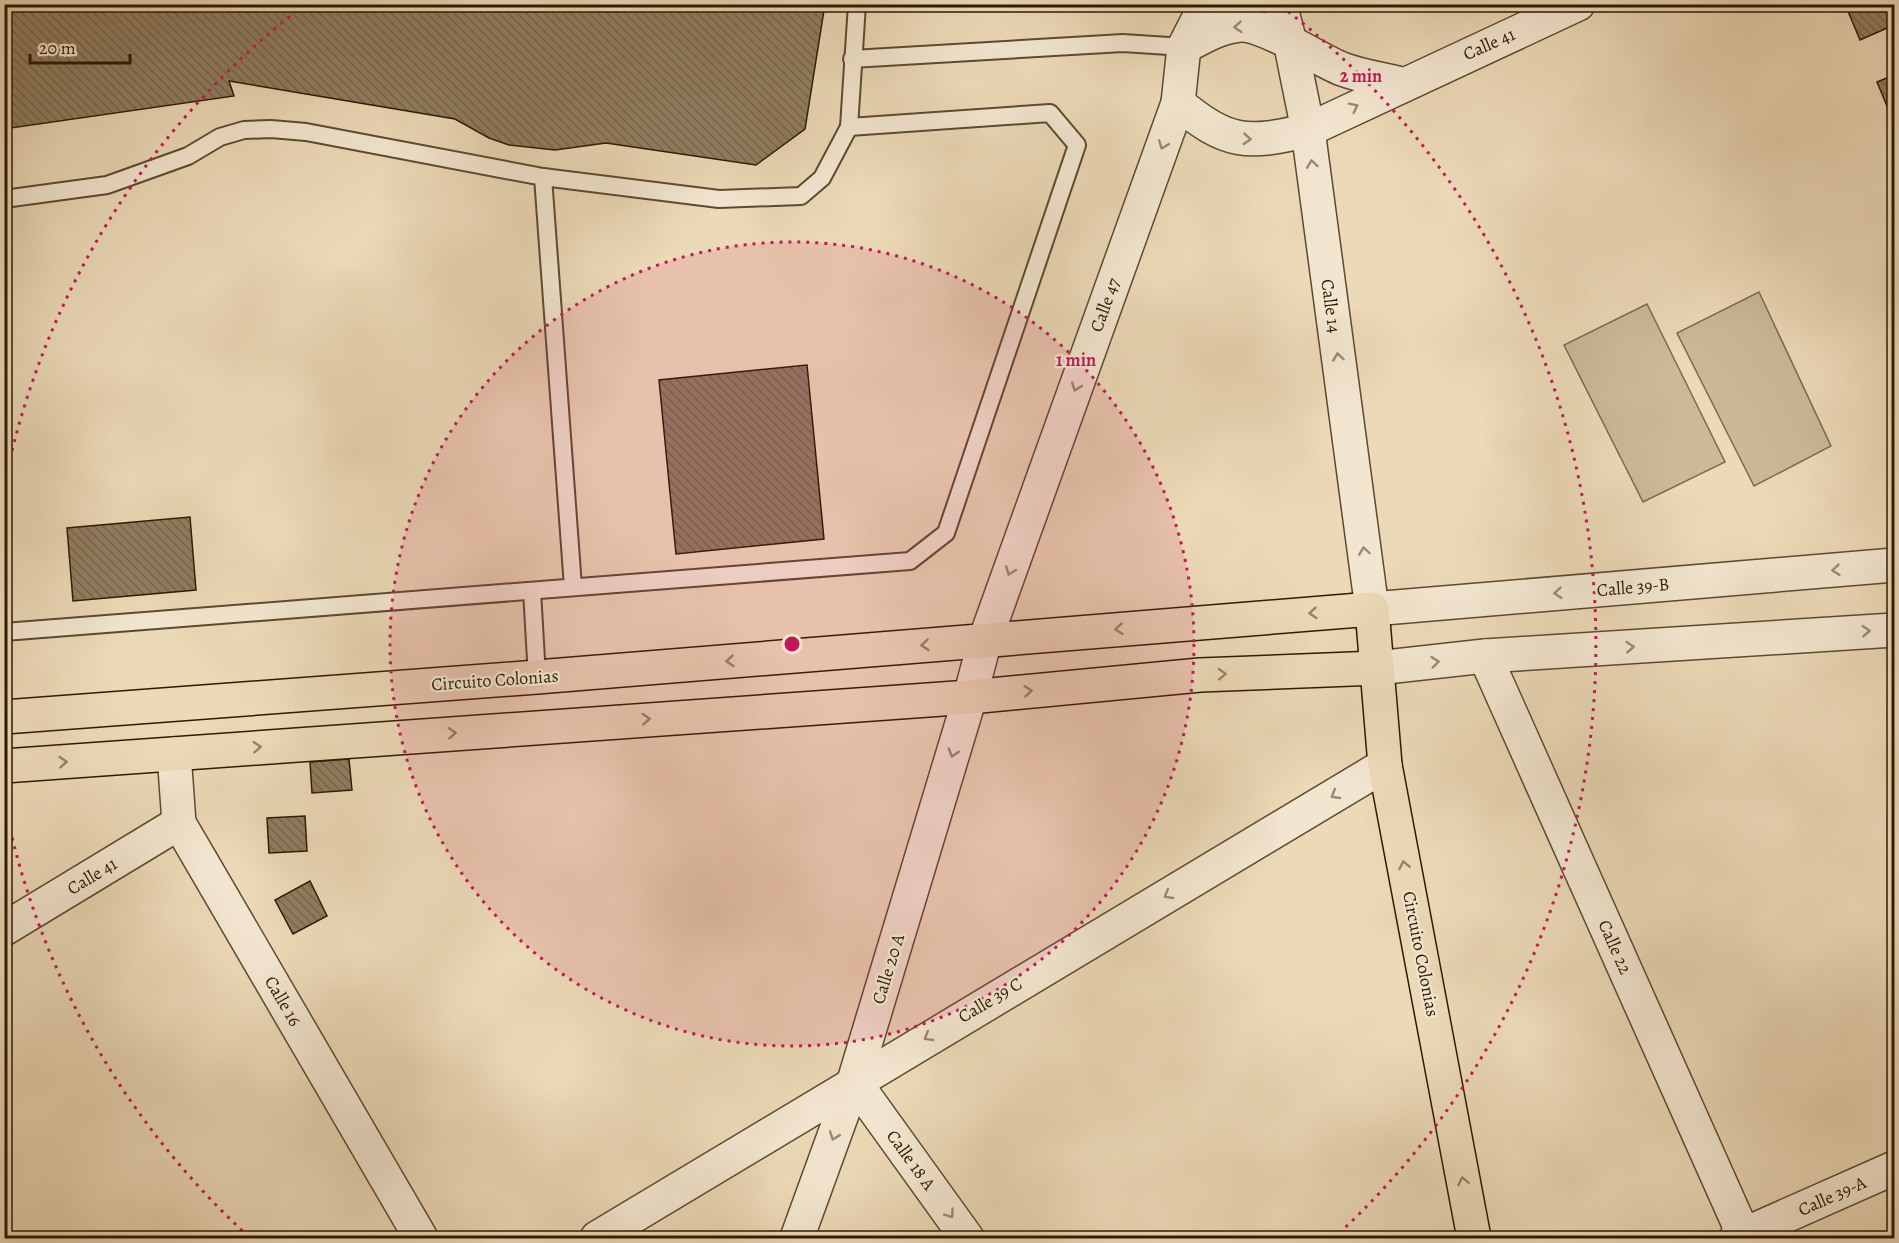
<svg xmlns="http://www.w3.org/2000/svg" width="1899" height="1243" font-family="Alegreya,serif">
<defs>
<pattern id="building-back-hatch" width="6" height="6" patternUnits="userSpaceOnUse" patternTransform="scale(1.5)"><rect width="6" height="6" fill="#907d60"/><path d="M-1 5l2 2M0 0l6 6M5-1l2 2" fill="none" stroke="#76664d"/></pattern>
</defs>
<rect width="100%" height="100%" fill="#ecd9b7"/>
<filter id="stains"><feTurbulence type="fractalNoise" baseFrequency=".00333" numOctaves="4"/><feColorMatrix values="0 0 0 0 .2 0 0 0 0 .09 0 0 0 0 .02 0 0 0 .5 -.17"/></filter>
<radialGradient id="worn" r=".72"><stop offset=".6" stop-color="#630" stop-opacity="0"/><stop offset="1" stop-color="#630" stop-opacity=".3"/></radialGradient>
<!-- garden -->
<g fill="#cbb998" stroke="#7c6a4d" stroke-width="1.5">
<path d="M1759,292l72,154 -77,40 -77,-153z"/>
<path d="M1647,304l78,158 -82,40 -79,-157z"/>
</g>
<!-- building -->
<g fill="url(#building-back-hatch)" stroke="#2c1a02" stroke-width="1.5">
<path d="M4,4h821l-20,125 -49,36 -150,-22 -51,7 -46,-5 -20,-7 -34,-19 -226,-38 5,15 -230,33z"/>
<path d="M1845,4h49v21l-34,15z"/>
<path d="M1894,75v48l-17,-41z"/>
<path d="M807,365l17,174 -148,15 -17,-174z"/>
<path d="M190,517l6,73 -123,11 -6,-73z"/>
<path d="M349,759l3,31 -40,3 -2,-31z"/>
<path d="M305,816l2,35 -38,2 -2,-35z"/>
<path d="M310,881l17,35 -34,18 -18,-34z"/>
</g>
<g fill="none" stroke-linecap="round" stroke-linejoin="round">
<defs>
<g id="service">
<path d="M852,59l271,-16 61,4"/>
<path d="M543,177l30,410"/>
<path d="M4,199l103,-14 81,-29 32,-19 24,-7 27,-1 35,3 237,45 176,22 82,-3 21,-18 27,-51 8,-123"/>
<path d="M532,591l5,86"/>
<path d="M4,632l906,-71 36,-28 131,-388 -27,-32 -201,14"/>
</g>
<g id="minor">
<path d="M1372,609l522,-44"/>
<path d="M1485,656l260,582"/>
<path d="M1377,668l108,-12 409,-26"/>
<path d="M174,754l5,69 242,415"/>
<path d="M4,929l175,-106"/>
<path d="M854,1081l113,157"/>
<path d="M597,1238l788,-473"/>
<path d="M797,1238l57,-157 116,-384"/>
<path d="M1736,1238l158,-70"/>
</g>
<g id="tertiary">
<path d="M1280,4l11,42 17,84 64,479"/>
<path d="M1184,47c19,-10 35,-20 56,-22 23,-2 77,34 102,44 18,7 40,10 59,15"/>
<path d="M1178,103c49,41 69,42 130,27l270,-126"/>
<path d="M970,697l15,-57 193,-537 6,-56 22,-43"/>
</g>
<g id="primary">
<path d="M4,717l533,-40 835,-68 13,156 89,473"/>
<path d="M4,766l966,-69 230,-22 177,-7"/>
</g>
</defs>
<!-- service casing -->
<use href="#service" stroke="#5c4a2f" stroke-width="20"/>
<!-- minor casing -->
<use href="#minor" stroke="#5c4a2f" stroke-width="36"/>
<!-- tertiary casing -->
<use href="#tertiary" stroke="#5c4a2f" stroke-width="36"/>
<!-- primary casing -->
<use href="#primary" stroke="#2c1a02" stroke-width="36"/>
<!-- service -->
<use href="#service" stroke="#f3e6d0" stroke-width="16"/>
<!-- minor -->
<use href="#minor" stroke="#f3e6d0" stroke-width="33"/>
<!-- tertiary -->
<use href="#tertiary" stroke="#f3e6d0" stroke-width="33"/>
<!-- primary -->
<use href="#primary" stroke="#ecd9b7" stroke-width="33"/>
</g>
<!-- one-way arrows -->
<defs><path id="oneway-chevron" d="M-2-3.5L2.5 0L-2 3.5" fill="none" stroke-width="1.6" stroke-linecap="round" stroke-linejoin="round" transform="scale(1.5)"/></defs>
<g stroke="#998a73">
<use href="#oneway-chevron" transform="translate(1238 27) rotate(176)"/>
<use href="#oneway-chevron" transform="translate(1354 107) rotate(-26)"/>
<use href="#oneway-chevron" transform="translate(1247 139) rotate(4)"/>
<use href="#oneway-chevron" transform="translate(1163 145) rotate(110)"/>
<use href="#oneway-chevron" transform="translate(1312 164) rotate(-98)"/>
<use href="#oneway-chevron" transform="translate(1338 357) rotate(-98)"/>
<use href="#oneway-chevron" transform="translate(1076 387) rotate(110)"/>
<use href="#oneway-chevron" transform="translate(1364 551) rotate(-98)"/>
<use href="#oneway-chevron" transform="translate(1836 570) rotate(175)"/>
<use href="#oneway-chevron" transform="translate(1010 571) rotate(110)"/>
<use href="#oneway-chevron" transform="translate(1558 593) rotate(175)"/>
<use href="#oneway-chevron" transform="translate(1866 631) rotate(-4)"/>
<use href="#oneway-chevron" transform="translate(1630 647) rotate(-4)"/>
<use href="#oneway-chevron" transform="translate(1435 662) rotate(-6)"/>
<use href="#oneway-chevron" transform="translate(953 753) rotate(107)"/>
<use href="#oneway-chevron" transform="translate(1335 795) rotate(149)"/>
<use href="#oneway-chevron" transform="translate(1168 895) rotate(149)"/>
<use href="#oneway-chevron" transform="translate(928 1037) rotate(149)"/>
<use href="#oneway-chevron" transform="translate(834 1136) rotate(110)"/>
<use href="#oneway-chevron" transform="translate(950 1214) rotate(54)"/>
</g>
<g stroke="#968366">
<use href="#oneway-chevron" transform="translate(1313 613) rotate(175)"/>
<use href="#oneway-chevron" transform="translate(1119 629) rotate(175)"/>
<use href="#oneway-chevron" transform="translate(925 645) rotate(175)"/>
<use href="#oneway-chevron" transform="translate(730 661) rotate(175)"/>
<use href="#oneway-chevron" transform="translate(1222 674) rotate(-2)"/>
<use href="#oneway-chevron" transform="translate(1028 691) rotate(-5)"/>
<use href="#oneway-chevron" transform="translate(646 719) rotate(-4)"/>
<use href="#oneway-chevron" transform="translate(452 733) rotate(-4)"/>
<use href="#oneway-chevron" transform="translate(257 747) rotate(-4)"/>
<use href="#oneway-chevron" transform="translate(63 762) rotate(-4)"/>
<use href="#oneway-chevron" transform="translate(1404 865) rotate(-101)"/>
<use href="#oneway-chevron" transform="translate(1463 1181) rotate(-101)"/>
</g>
<!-- distance rings -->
<circle cx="792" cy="644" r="402" fill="#c2185b" fill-opacity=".12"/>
<g fill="none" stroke="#c2185b" stroke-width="3" stroke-dasharray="3 6">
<circle cx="792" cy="644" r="402"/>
<path d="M249 1237A804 804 0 0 1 6 811M6 477A804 804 0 0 1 303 6M1281 6A804 804 0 0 1 1335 1237"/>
</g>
<g text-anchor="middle" stroke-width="4.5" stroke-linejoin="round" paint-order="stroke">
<!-- street labels -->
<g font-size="18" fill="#2c1a02" stroke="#f3e6d0">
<text transform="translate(1489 44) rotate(-24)" y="6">Calle 41</text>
<text transform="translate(1105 305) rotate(-70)" y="6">Calle 47</text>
<text transform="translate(1331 306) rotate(82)" y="6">Calle 14</text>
<text transform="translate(1633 587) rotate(-5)" y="6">Calle 39-B</text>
<text transform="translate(495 680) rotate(-4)" y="6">Circuito Colonias</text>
<text transform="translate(92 876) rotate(-31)" y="6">Calle 41</text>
<text transform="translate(1615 947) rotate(66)" y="6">Calle 22</text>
<text transform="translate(1421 954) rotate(79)" y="6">Circuito Colonias</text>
<text transform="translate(888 969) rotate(-73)" y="6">Calle 20 A</text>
<text transform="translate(990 1000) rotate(-31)" y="6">Calle 39 C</text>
<text transform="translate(283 1001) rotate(60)" y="6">Calle 16</text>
<text transform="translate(911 1160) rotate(54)" y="6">Calle 18 A</text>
<text transform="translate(1832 1196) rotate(-24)" y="6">Calle 39-A</text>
</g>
</g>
<circle cx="792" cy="644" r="9" fill="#c2185b" stroke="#f3e6d0" stroke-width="3"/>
<g font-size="18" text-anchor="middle" font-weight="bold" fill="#c2185b" stroke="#f3e6d0" stroke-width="4.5" stroke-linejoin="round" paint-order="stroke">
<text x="1361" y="82">2 min</text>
<text x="1076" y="366">1 min</text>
</g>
<!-- margin -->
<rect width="1899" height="1243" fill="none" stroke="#ecd9b7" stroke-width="24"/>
<rect x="6" y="6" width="1887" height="1231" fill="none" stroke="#2c1a02" stroke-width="3"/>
<rect x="12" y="12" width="1875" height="1219" fill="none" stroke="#2c1a02" stroke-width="1.5"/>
<!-- scale -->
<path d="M30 54v9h100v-9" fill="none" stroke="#2c1a02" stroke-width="3"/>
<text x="39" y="54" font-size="18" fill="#2c1a02" stroke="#f3e6d0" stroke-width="4.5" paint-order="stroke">20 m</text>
<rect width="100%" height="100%" filter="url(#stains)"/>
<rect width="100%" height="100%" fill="url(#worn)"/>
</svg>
